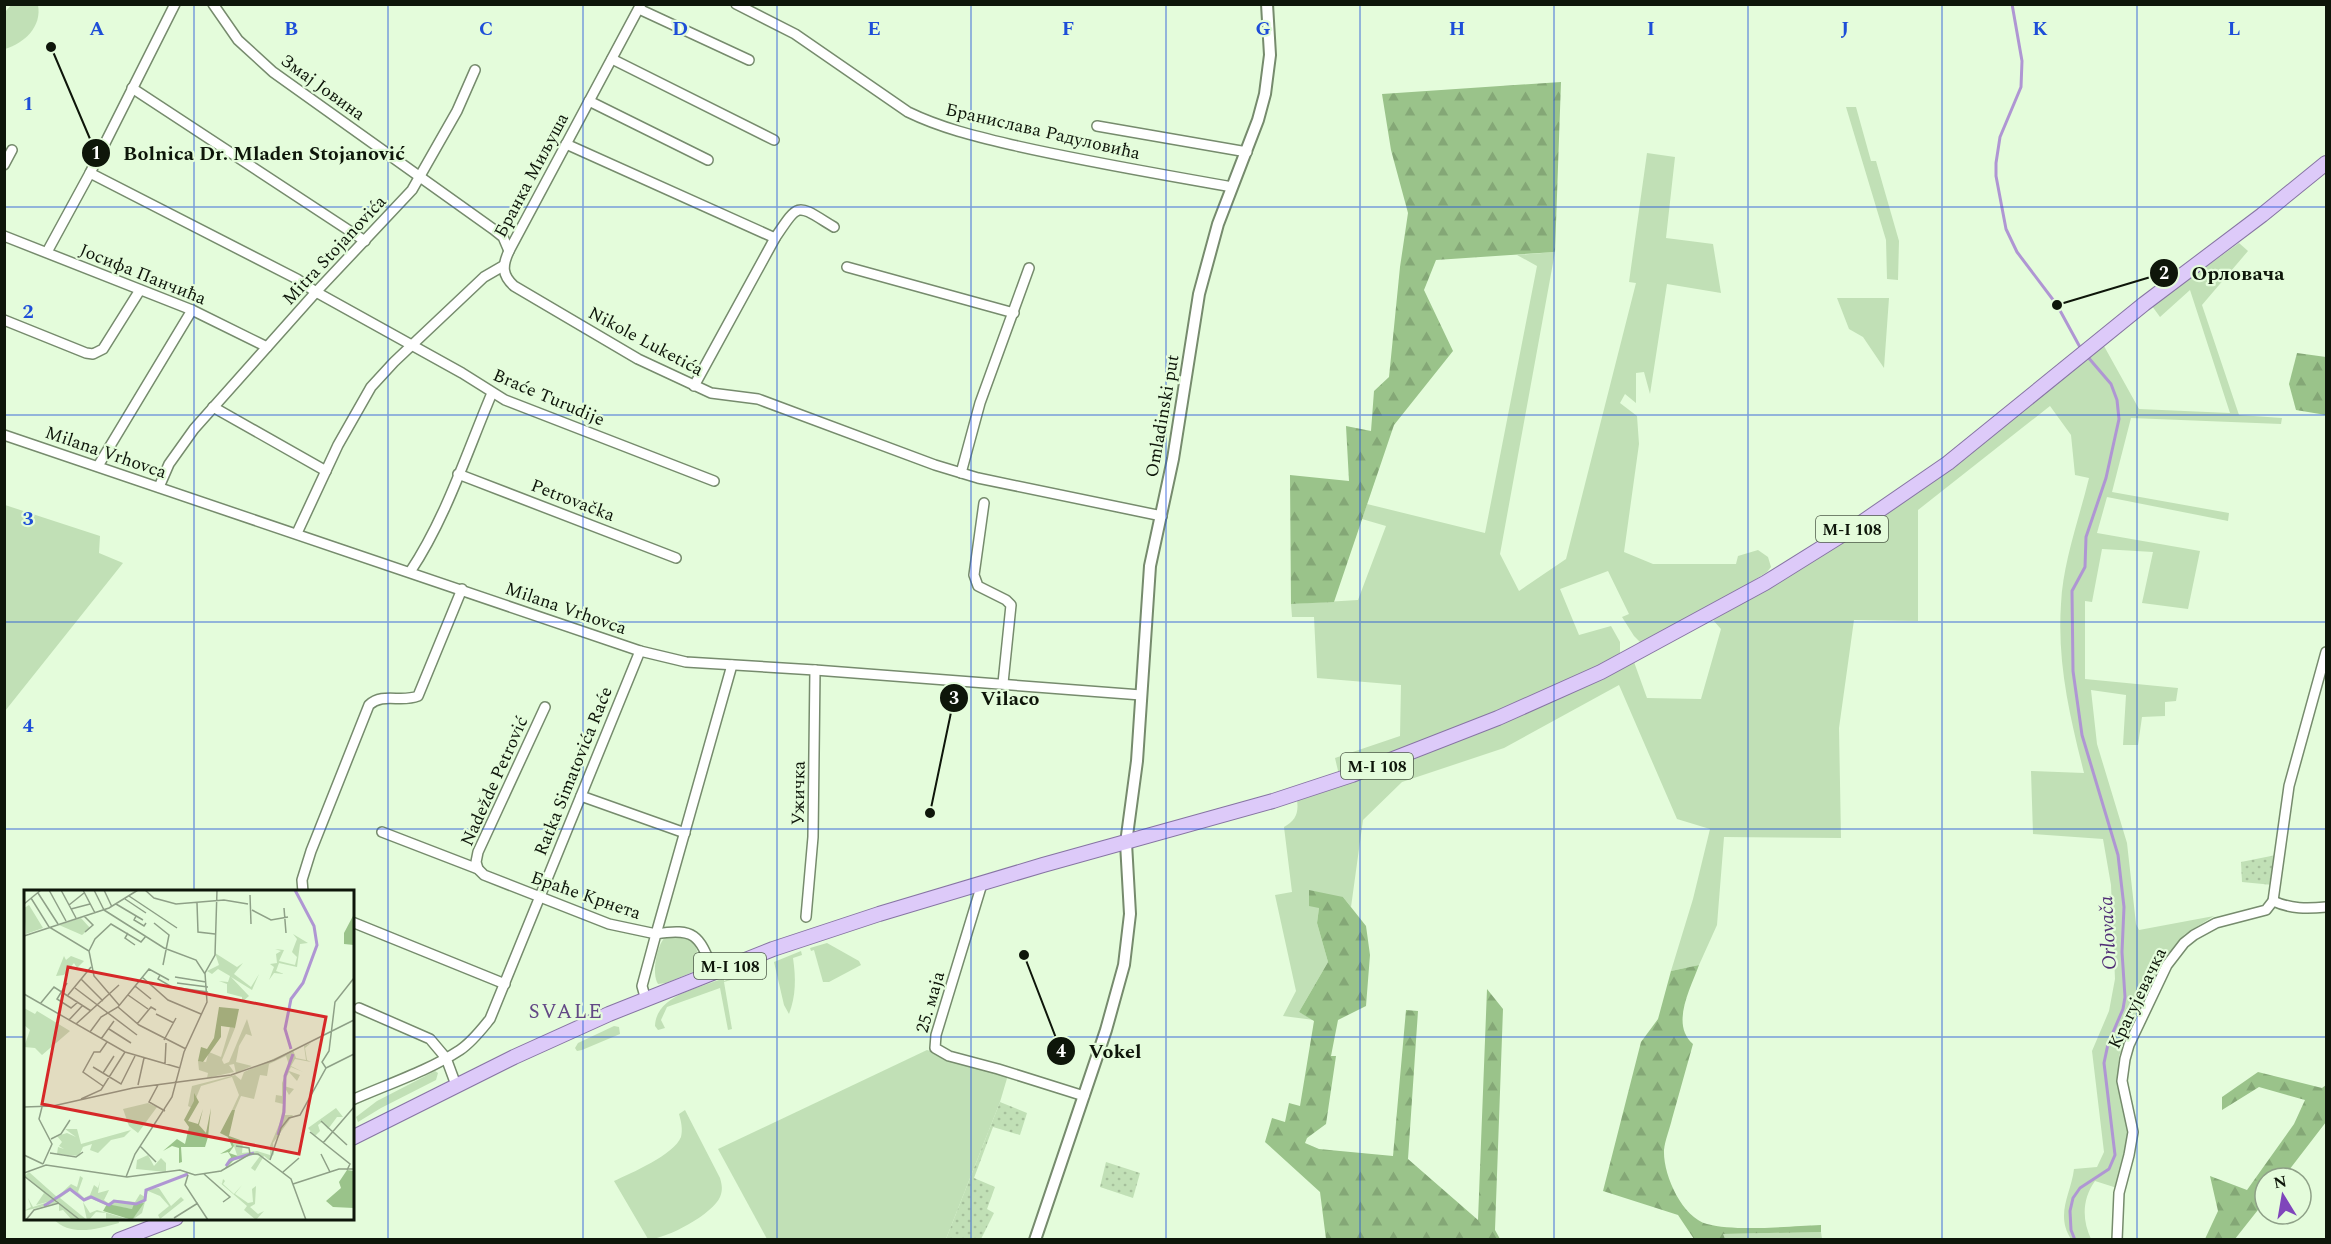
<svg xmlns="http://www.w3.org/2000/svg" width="2331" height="1244" font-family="Spectral,serif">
<defs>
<pattern id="forest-firs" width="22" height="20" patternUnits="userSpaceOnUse" patternTransform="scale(1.5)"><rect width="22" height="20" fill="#9ac38a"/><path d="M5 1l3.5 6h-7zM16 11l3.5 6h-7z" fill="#84a776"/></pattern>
<pattern id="garden-dots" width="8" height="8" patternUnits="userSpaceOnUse" patternTransform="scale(1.5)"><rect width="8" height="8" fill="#c1e0b6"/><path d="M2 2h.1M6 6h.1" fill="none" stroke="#a5bf9b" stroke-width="1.8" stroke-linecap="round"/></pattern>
</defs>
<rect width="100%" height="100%" fill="#e4fcdb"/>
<!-- grass -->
<g fill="#c1e0b6">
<path d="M12,4l26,1c4,21 -13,38 -33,44v-37z"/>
<path d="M1846,107h10l15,54h5l23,80 -1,39 -11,-1 -1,-39z"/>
<path d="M1647,153l28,4 -9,81 47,6 8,49 -54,-9 -17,110 -6,-22 -8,1v30l-11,-9 -5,9 17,13 2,28 -15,108 29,12h83l2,-8 20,-6 10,7 3,10 -4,5 -50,32 -75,40 -8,-8 -12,-19 7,-3 -21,-43 -48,18 19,46 32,-9 9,16v13c-91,46 -186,82 -281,120l-4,-17 65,-22 1,-51 -84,-7 -3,-61h-22l-1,-13 67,-4 28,-74 -24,-7 5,-15 118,29 52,-267 -20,-11 38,-3 -55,302 19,37 47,-32 70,-276 -7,-1z"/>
<path d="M2239,243l9,8 -46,54 37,110 43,3 -1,6 -150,-6 -19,74 117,21 -1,8 -121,-24 -10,36 103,18 -12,58 -46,-6 11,-51 -51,-3 -10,53 -7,-1v78l93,9 -2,13 -11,1v14l-23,1 -4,28h-15l3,-50 -35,-5 6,54 30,99 9,81 3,6 75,-14 -29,18 -20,24 -12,24 -14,38 -11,13 -9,23 -1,18 11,56v16l-12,42 -22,-7c-13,18 -13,39 -4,58h-20c-16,-25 0,-45 3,-70l23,-2 7,-15 -12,-101 17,-40 6,-32 -4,-94 -8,-46 -70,-5 -2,-63 53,2c-14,-56 -27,-110 -23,-169 2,-42 18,-85 28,-126l-14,-3 -4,-40 -21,-29 -132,104v111l-64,-1 -15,108 2,110 -117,-1 -7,88 -18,40 -28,6 22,-72 17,-70 -33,-10 -58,-134 -115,63 -102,34 -39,38 -12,87 -8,-10 -24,11 -2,15 11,39 -29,50 15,8 -31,-4 13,-25 -21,-96 17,-3 -8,-65c11,-6 15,-13 13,-27 115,-39 228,-84 337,-138l13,36 54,1 20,-70 -8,-9 121,-73 107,-71 163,-130 35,63 91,4 -40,-123 -30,27 -8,-11z"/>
<path d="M1837,298h52l-5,70 -21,-31 -14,-8z"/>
<path d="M5,505l95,31 -1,17 24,10 -118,148z"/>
<path d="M666,936l23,1 5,5 8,24 -2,3 -34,14 -8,1c-7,-11 -1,-40 8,-48z"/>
<path d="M827,943l32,18 2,4 -32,17h-6l-9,-32 -3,1 -1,-3z"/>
<path d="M801,951l1,4 -9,3c3,20 3,38 -4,56l-5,-9 -10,-43z"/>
<path d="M734,977v2l-10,3 8,47 -4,1 -8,-42 -53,19 -6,13 4,8 -7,2 -3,-4c1,-31 45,-38 69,-48v3z"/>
<path d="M614,1026l5,1 1,7 -38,16 -5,1 -2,-3 3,-5z"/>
<path d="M927,1050l81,25 -8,27 -54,137h-179l-49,-90z"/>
<path d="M435,1071l3,2 -2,7 -55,28 -23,14 -2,-5 21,-16z"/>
<path d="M685,1110l35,68c2,7 3,12 0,19 -7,17 -55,43 -72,42l-34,-58c17,-8 60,-26 67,-44 2,-8 0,-16 -2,-23z"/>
<path d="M53,1219h65l1,4c-23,6 -47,14 -66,-4z"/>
<path d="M1821,1232l1,7h-97l-3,-5z"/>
</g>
<!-- forest -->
<g fill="url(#forest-firs)">
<path d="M1561,82l-6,170 -119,8 -12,30 29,61 -59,74 -60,177 -43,2 -1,-129 59,6 -3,-55 25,5 3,-40 15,-14 11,-110 8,-54 -17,-63 -9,-56z"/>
<path d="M2297,353l29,4v58l-30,-5 -7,-26z"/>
<path d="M1309,890l34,7 23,29 4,29 -4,51 -28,14 -7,36h5l-10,68 -19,14 -2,5 14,6 74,7 13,-146 12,1 -10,148 70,61 9,-231 16,20 -8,221 5,9h-174l-6,-47 -55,-50 7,-24 13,4 4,-19 11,3 14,-85 -15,-9 29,-50 -11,-39 2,-15 -10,-2z"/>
<path d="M1699,965c-8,23 -29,59 -6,79 -7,25 -14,50 -21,75 -2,9 -7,21 -8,31 -1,25 18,67 43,74 30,8 82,2 114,1v7l-98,2 2,5h-31l-16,-24 -75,-24 38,-149 17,-23 13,-48z"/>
<path d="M2258,1072l64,16 4,-3v37l-43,56h-18v23l-30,38h-30l13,-28 -8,-35 37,14 47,-66 11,-24 -46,-13 -37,23v-13z"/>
</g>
<!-- garden -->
<g fill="url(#garden-dots)">
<path d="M2276,855l-3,30 -31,-3 -1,-20z"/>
<path d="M1000,1102l27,11 -7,22 -27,-8 -19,51 21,9 -8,22 7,4 -13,26h-35z"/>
<path d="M1106,1162l34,11 -7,25 -33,-11z"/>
</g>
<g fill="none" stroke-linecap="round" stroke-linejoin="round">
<!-- stream -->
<g stroke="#af96d3" stroke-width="3">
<path d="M2012,4l10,57 -1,26 -21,50 -4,26v13l10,53 11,23 40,53 24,44"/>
<path d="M2075,1240l-4,-10 -1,-19 3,-13 7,-10 29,-19 6,-14 -11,-92 4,-19 15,-35 2,-12 -3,-45 2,-45 -6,-52 -36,-120 -9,-64 -1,-80 13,-24 1,-30 20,-59 13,-59 -2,-19 -6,-16 -24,-28"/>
</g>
<defs>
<g id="minor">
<path d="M213,4l25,36 35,32 220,157 10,8 6,14"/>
<path d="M641,4l-132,247c-7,15 -7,24 5,35l124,73 73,34 47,6 177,66 43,13 184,38"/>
<path d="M736,4l59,30 113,78c35,17 71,25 109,34 71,16 143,28 215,41"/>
<path d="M639,9l110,51"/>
<path d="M612,59l162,81"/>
<path d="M132,88l233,153"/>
<path d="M589,101l119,59"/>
<path d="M1097,126l150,26"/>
<path d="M566,144l209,94"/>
<path d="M4,165l8,-15"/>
<path d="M90,173l207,106 19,13 146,81 43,27 209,81"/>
<path d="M4,236l188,74 75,37"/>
<path d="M47,252l43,-79 85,-169"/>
<path d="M847,267l167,46"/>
<path d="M4,320l82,33 7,1 10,-5 37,-59"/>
<path d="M694,386l81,-148c25,-37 21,-34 59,-11"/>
<path d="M213,407l113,64"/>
<path d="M4,435l636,216 46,11 129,8 326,25"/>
<path d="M98,466l94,-156"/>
<path d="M961,473l19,-70 49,-135"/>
<path d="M458,474l218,84"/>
<path d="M159,487l10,-23 25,-35 122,-137 96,-102 45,-79 18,-41"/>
<path d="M984,503l-10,72 4,11 28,14 5,5 -8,78"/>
<path d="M297,533l41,-88 33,-58 23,-25 90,-85 19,-11"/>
<path d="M410,572c36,-54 57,-120 82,-179"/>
<path d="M581,796l104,37"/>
<path d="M382,832l96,37 6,6 125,49 47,10 76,-269"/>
<path d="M478,869l-2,-7 2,-10 67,-145"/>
<path d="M982,884l-46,151 -1,13 14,8 49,13 86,27"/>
<path d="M303,892l-1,-12 9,-29 58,-146c14,-13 32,-2 49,-9l44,-107"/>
<path d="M2273,901c18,8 34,8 53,6"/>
<path d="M806,917l7,-80 2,-167"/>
<path d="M352,922l153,62"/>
<path d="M646,1000l-4,-14 14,-52c41,-7 43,3 58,38"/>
<path d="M359,1008l71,31 16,19 10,27"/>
<path d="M352,1100c36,-16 76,-29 108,-50 12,-8 21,-20 30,-31l150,-368"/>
<path d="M2117,1240l2,-47 10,-38 4,-23 -11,-51 3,-22 4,-14 38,-80 17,-22 10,-8 22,-12 50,-13 7,-9 16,-115 37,-134"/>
</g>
<path id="tertiary" d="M1035,1240l71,-210 18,-65 6,-51 -4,-71 11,-82 13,-195 23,-107 26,-165 19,-70 40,-104 7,-26 5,-39 -3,-51"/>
<g id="primary">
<path d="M352,1138l162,-81 95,-43 164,-65 106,-35 164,-49 230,-64 79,-26 146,-57 103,-46 164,-89 93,-58 90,-62 196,-159 118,-89 64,-52"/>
<path d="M119,1240l57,-22"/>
</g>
</defs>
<!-- minor casing -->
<use href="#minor" stroke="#768b6d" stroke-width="12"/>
<!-- tertiary casing -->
<use href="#tertiary" stroke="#768b6d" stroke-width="14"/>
<!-- primary casing -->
<use href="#primary" stroke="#8674a3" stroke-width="16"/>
<!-- minor -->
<use href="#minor" stroke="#fff" stroke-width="9"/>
<!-- tertiary -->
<use href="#tertiary" stroke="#fff" stroke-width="10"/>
<!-- primary -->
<use href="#primary" stroke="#ddcaf9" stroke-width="14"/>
</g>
<!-- grid -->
<path fill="none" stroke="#1d4ed8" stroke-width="1.5" stroke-opacity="0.55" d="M194,4v888M388,4v1236M583,4v1236M777,4v1236M971,4v1236M1166,4v1236M1360,4v1236M1554,4v1236M1748,4v1236M1942,4v1236M2137,4v1236M4,207h2322M4,415h2322M4,622h2322M4,829h2322M4,1037h22M352,1037h1974M194,1218v22"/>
<g text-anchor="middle" stroke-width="4.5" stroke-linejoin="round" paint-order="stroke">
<!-- shield labels -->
<g fill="#e4fcdb" stroke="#4e5b49" stroke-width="1.5">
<rect x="1816" y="516" width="72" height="26" rx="4.5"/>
<rect x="1341" y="753" width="72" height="26" rx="4.5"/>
<rect x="694" y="953" width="72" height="26" rx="4.5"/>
</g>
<g font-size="16" font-weight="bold" fill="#0e160a">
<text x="1852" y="535">M-I 108</text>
<text x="1377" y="772">M-I 108</text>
<text x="730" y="972">M-I 108</text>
</g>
<!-- street labels -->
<g font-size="18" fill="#0e160a" stroke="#e4fcdb">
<text transform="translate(323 87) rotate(36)" y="6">Змај Јовина</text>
<text transform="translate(1043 131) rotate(13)" y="6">Бранислава Радуловића</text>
<text transform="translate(531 175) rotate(-62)" y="6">Бранка Миљуша</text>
<text transform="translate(334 250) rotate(-47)" y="6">Mitra Stojanovića</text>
<text transform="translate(143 274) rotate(22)" y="6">Јосифа Панчића</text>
<text transform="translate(646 341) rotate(28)" y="6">Nikole Luketića</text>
<text transform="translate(549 397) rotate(23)" y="6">Braće Turudije</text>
<text transform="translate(1162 416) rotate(-80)" y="6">Omladinski put</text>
<text transform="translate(106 452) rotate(19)" y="6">Milana Vrhovca</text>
<text transform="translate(573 500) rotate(21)" y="6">Petrovačka</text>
<text transform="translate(566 608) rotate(19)" y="6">Milana Vrhovca</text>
<text transform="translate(573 771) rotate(-68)" y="6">Ratka Simatovića Raće</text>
<text transform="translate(494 781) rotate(-66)" y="6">Nadežde Petrović</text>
<text transform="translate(798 793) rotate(-89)" y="6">Ужичка</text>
<text transform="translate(586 895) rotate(19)" y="6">Браће Крнета</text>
<text transform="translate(2137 998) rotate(-64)" y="6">Крагујевачка</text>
<text transform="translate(930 1002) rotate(-74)" y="6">25. маја</text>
</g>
<!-- water labels -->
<g font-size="20" font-style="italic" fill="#502e76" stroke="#e4fcdb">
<text transform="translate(2107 933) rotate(-93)" y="7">Orlovača</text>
</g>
<!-- quarter labels -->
<g font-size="21" letter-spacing="1.5" fill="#634885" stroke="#e4fcdb">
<text x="566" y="1018">SVALE</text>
</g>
</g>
<!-- overview -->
<g transform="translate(24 890)">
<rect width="330" height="330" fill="#e4fcdb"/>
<path d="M269,44l15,9 -8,1 -3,23 -18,-4 -3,8 8,3 -10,-1 -5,7 5,-13 -4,-3 7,-1 -1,-9 5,-3 -6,-2 9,1 -5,11 16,4 2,-8 -5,-5 5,-13zM191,63l22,14 6,-4 -9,11 17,13 8,-13 -7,16 -21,-13 18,19 -7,6v-5l-15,-4v-9l-8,-3 9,1 2,-6 -12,-7 -6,5 -5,-3 12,-6zM40,66l2,4 5,-4 13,5 -7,7 -3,-5 -10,12 -8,1zM0,118l11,6 2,-3 33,20 -28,24 -7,-7 -11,-1 6,-17 -6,-5zM223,129l5,17 -6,-2 -7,12 -3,16 16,4 -16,7 -2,-9 -5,1 5,7 -27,6 1,-5 -9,-3 -1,-9 8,1 3,-10 12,5 9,-30 5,1 -13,32 2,4 5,-2zM287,153l-6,5 2,12 4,2 -16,-3 -4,7 12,6 -12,-5 -2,4 11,4 -3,6 -8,-9 -3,6 -2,8 10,3 -5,6 -4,-7v27h8l-20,28 1,11 -5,6 -5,-4 -9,15 -4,-3 9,-12 -11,-3 -11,5 -6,-18 11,2 -1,11 15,-2 13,4v-9l11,-26 2,-16 -8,-2 1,-7 6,1v-13l7,-18 -3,-9 -17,8 -2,12 -7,-1 -6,24 -13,-3 -6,14h-3l7,-15 -7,-18 -31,9 -9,22 -4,-2 4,-20 43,-11 6,5 3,-8 49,-22 3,8 10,2 -2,-14zM124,213l9,4 -19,26 -9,-7 -6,-17zM312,218l7,9h-6l-9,12 -6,-7 -4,3 2,6 -5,5 4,5 -11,-13zM41,239h12l4,15 50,-14 -7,7 -13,3 -13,13 -8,-3 2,-6 -9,3 -4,9 -22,-2 1,-7 6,2 -5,-3 3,-4 -5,-6 10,-3 9,4zM5,282l28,25 14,-13 6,3 3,-11 3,2 -5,14 6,6 6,-3 4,-10 4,3 2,-7 -2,12 11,-3 -5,10 4,3 10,-3 17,2 5,-8 5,3 1,-8 13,-1 12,18 10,-9 3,3 -24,19 -2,-4 11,-9 -9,-10 -12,-5 -6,22 -10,7 9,-18 -9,7 -26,-4 -16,-7 -6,3 -13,-11 -11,8 27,22 -4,-18 7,11 7,-3 34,10h-25v-7l-10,-1 -7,8h-17l-9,-10 -4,1v-6l-4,-7 2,5 -33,8 7,-4 -3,-9 5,9 18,-6 -15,4 8,-12 -20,-17zM199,289l2,2 -2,3 11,10 8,-9 -7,9 13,9 5,-1 -1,-13 4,-3 -1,18 -5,3 8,7 6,-3 -8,9 -12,-10 3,-4 -29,-25 4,3z" fill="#c1e0b6"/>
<path d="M330,24v31l-10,-1v-11zM195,117l20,2 -4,19 -14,-2v11l-18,25 -5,-1 3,-14 6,2 7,-11zM170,203l5,9 -11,19 10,3 5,-15 -4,16 7,8 5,-25 -3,29 -3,10h-24l1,15 -3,1v-15l-7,-2 -9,5 14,-12 8,5 4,-17 -5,-7 10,-19zM208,220h3l-6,26 14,5 -11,-1 2,6 -5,7 9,3 -14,14 7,-13 -3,-5 -8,2 12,-7 -4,-10 -8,-4zM323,280l7,1v37l-21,-1 -7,-6 15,-13 -2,-6zM120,313l-12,17 -29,-9 4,-7 25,5 2,-5z" fill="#9ac38a"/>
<path d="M5,15l14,23 -17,6 -2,-26zM57,28l9,10 -8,7 -23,-10z" fill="#c1e0b6"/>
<path d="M124,265l6,11 7,-8 5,5v9l-30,-3 1,-9z" fill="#c1e0b6"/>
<path fill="none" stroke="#af96d3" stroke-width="3" d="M267,159l-6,-20 6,-30 12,-16 14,-38 -3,-19 -19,-36M254,245l6,-23 1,-36 8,-22M202,276l4,-6 24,-7M20,316l26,-17 14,11 7,-3 18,8 5,-4 22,3 9,-4 1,-10 42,-16"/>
<path fill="none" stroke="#8ea087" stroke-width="1.5" d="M25,0l17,31M37,0l15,28M59,0l12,23M70,0l10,20M80,0l8,17M121,0l9,8 22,6 48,-4 24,4M14,3l20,31M226,5l1,29M105,6l48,32M7,8l18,29 40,24 5,25 25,29M101,9l21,14M173,13l1,29 17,2M0,14l17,-14M92,14l27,16M45,15l15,-12M260,18l2,25M47,19l19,-5M80,20l60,38 32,12 9,14M228,20l19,10 17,-3M60,26l9,9 -8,7M112,26l-2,4 10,6 2,-3M130,33l15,12 -6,30M104,43l-3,5 10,7M0,46l85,-28 29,-18M65,61l6,-12 16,-15 30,18 5,-6M136,85l-2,4 14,8 36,5M118,87l26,23 33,14M151,87l31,5M57,89l22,22M43,93l-10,16 14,9 7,-6M153,93l31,4M111,96l16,13M51,98l62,47M0,104l101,58 55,16M44,105l23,-28M104,105l20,14M16,114l14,-17 37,24M94,117l21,18 47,24M132,124l18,9M45,130l14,-15M52,134l43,-39M113,134l14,-17 5,3M85,139l22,14M66,142l11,-15 17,-10 31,-38 20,11M77,149l13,-18M140,150l12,-22M141,174l1,-21M69,177l28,17 14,-28M302,178l28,-14M79,183l11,-17M114,195l6,-27M134,195l-9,17 16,9M79,196l-20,-14 11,-20h6l7,-10M57,209l20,-9 24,-38M0,217l29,-1 80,-18 98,-13 43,-15 80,-40M18,217l-3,12 13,25 -9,20M297,231l26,24M286,242l40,32 -3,6M27,249l10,-5 9,-14M299,253l31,-36M116,256l16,16M212,256l13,2 1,6M26,263l26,4 7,-5M297,264l9,18M0,265l19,9M246,270l11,-32 8,-10 11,-3 26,-47 -4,-6 7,-11 6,-49 19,-24M259,282l16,-14M0,283l22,-8 81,12 53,-7 15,5 26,-4 29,-17h8l33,25 15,41M180,284l26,23 -7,5M164,285l-3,10 23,35M0,286l56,44M102,287l9,-23 37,-57 12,-45 23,-50 -2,-29 10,-18 2,-65M269,294l46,-15h15M150,328l24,-15M2,330l8,-10 25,-7"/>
<path fill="#d62828" fill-opacity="0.15" stroke="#d62828" stroke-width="3" d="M44,77l258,50 -27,137 -257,-50z"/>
<rect width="330" height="330" fill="none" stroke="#0e160a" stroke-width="3"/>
</g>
<g font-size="20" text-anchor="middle" font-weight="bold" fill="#1d4ed8" stroke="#e4fcdb" stroke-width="4.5" stroke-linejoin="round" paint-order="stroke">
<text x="97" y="35">A</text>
<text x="291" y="35">B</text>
<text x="486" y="35">C</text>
<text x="680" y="35">D</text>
<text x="874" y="35">E</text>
<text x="1068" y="35">F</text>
<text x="1263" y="35">G</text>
<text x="1457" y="35">H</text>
<text x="1651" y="35">I</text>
<text x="1845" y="35">J</text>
<text x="2040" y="35">K</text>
<text x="2234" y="35">L</text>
<text x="28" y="110">1</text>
<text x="28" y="318">2</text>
<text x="28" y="525">3</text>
<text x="28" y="732">4</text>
</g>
<!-- callouts -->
<path fill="none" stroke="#0e160a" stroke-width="2" d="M51 47L96 153M2057 305L2164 273M930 813L954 698M1024 955L1061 1051"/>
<g fill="#0e160a" stroke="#e4fcdb" stroke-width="2">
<circle cx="51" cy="47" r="6"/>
<circle cx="2057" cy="305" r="6"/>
<circle cx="930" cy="813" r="6"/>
<circle cx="1024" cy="955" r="6"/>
<circle cx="96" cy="153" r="15"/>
<circle cx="2164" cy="273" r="15"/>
<circle cx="954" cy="698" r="15"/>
<circle cx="1061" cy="1051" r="15"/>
</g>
<g font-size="18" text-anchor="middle" font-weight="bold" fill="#fff">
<text x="96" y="159">1</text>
<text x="2164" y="279">2</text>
<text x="954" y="704">3</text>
<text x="1061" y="1057">4</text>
</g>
<g font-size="20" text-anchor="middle" font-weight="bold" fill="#0e160a" stroke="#e4fcdb" stroke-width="4.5" stroke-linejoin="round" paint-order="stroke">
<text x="264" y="160">Bolnica Dr. Mladen Stojanović</text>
<text x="2238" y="280">Орловача</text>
<text x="1010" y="705">Vilaco</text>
<text x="1115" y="1058">Vokel</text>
</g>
<!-- border -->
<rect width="2331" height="1244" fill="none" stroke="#0e160a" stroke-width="12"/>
<!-- north arrow -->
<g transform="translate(2283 1196) rotate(349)"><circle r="28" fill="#e4fcdb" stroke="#8ea087" stroke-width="1.5"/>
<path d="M0-4.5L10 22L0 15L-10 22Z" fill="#7f45bb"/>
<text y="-9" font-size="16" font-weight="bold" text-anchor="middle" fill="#0e160a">N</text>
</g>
</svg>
